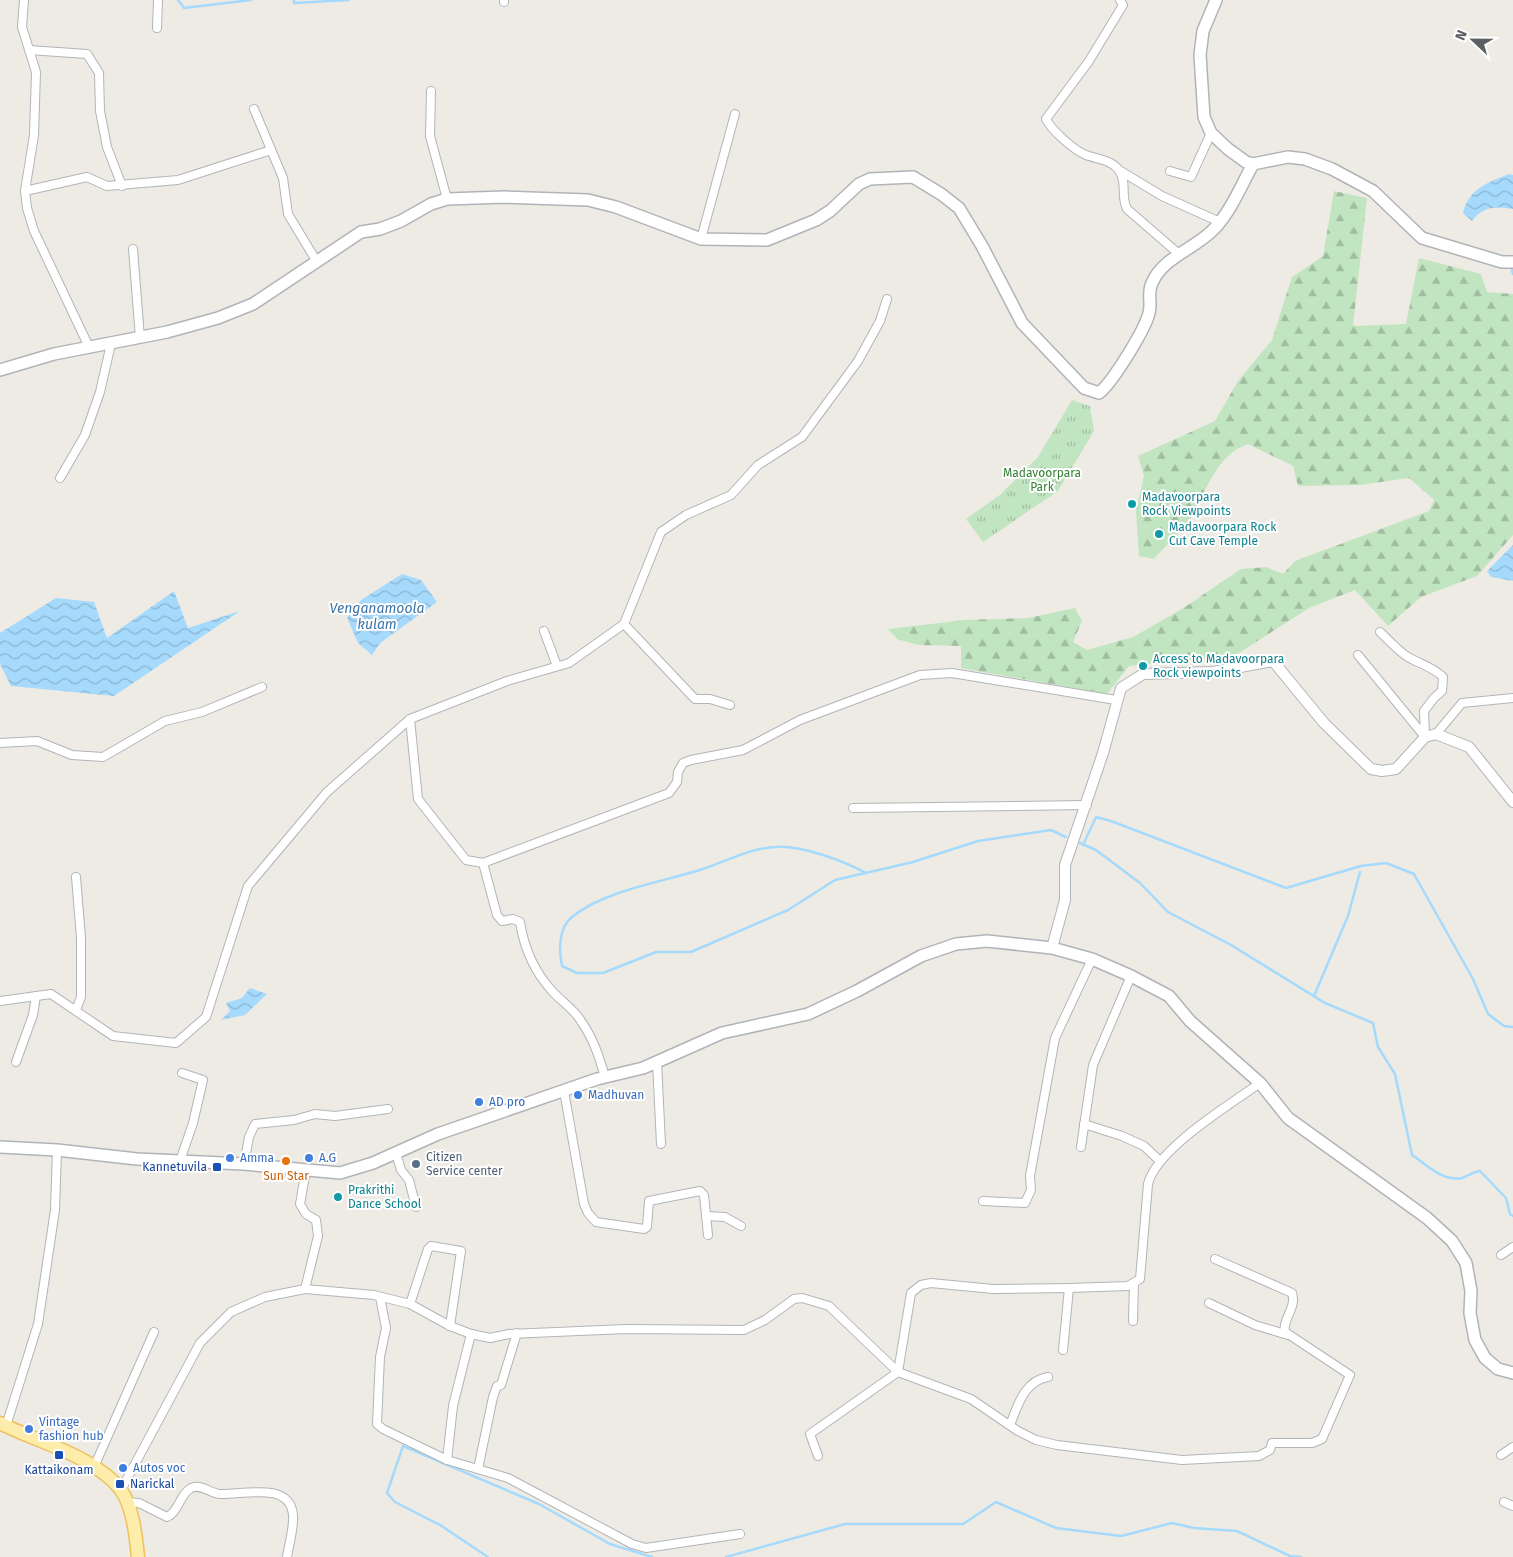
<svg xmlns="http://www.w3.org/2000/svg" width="1513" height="1557" font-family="'Fira Sans',sans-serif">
<defs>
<pattern id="forest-firs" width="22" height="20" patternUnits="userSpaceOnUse" patternTransform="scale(1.25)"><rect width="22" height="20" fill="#c2e5c1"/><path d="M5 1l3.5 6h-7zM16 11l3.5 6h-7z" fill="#a1bda0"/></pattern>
<pattern id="park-tufts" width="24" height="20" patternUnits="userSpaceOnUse" patternTransform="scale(1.25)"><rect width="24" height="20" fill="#c2e5c1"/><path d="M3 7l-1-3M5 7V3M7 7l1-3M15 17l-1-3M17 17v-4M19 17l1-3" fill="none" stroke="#a1bda0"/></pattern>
<pattern id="water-waves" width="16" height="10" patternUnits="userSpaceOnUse" patternTransform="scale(1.25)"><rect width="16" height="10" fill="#a5dafd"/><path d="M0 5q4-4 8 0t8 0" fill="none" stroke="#8ab4d0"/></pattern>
</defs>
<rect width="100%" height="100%" fill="#eeebe4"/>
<!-- forest -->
<path fill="url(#forest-firs)" d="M1334,191l33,7 -14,128 53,-2 13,-66 62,16 6,18 26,2v241l-36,41 -56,21 -33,29 -33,-36 -46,18 -75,48 -105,10 -22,28 -146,-26v-22l-43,-1 -21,-6 -9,-10 77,-9 63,-2 47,-10 7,13 -9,21 14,8 46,-13 49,-28 59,-40 25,-2 17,7 12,-13 134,-50 5,-11 -25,-22 -49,7 -62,1 -5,-20 -45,-22c-33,12 -41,47 -58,75 -10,14 -25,27 -36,40l-15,-3 -3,-45 8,-35 -6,-20 77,-35 23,-40 34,-41 20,-63 31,-21z"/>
<!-- park -->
<path fill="url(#park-tufts)" d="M1072,400l18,6 4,25 -36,60 -75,51 -17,-23 35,-25 37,-37z"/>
<!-- water -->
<g fill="url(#water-waves)">
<path d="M1509,174l4,1v34c-17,-3 -30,-3 -41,12l-9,-8c5,-24 26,-31 46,-39z"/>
<path d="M1513,545v36l-22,-4 -4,-6z"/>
<path d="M402,574l19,6 16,22 -57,41 -8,12 -14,-12 -11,-25 14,-18z"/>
<path d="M174,591l14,37 52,-17 -126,85 -103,-10 -11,-22v-31l56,-35 38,4 13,36z"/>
<path d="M250,988l17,6 -22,21 -24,5 9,-9 -4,-8 16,-5z"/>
</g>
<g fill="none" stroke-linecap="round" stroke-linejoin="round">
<!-- stream -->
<g stroke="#a5dafd" stroke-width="2.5">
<path d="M178,0l6,8 67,-8"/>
<path d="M294,0v3l55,-3"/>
<path d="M1511,267l2,7"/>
<path d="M1080,843l16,7 44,33 28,29 63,33 94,58 48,20 5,24 17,27 17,81c15,10 31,27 50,23 6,-2 11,-6 18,-7l26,27 4,16 3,2"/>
<path d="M1083,845l13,-28 15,4 175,67 75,-22 25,-3 28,11 59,105 15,35 16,12 9,1"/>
<path d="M866,873c-22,-12 -65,-28 -90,-26 -26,1 -49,14 -73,22 -40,13 -98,21 -131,48 -14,11 -13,34 -10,49l15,7h26l53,-21h35l97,-42 47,-30 78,-18 65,-21 73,-11 15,7"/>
<path d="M1314,996l34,-80 12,-44"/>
<path d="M488,1557l-48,-32 -45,-23 -8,-9 16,-47 136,58 71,40 42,13"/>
<path d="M726,1557l119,-33h118l33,-22 60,26 65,8 51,-13 22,5 43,3 53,25 11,1"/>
</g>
<defs>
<g id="minor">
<path d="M24,0l-2,27 14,45 -2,63 -9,56 2,17 7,23 55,116"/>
<path d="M1120,0l3,5 -34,56 -43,58c5,11 29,32 40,36 11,4 25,5 32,14 10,13 2,26 9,40l52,45"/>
<path d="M504,2v-2"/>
<path d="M157,28l1,-28"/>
<path d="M29,50l58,4 12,19 1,38 7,36 15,39"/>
<path d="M431,91l-1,45 17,63"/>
<path d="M254,109l29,69 5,36 29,48"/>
<path d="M1119,170l43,26 58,26"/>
<path d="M1170,171l21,6 20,-44"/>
<path d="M25,191l62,-14 20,9 71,-6 93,-30"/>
<path d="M701,239l34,-125"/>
<path d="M133,249l7,89"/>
<path d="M60,478l25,-43 15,-43 11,-48"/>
<path d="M624,624l71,75h15l20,6"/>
<path d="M544,631l13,35"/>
<path d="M1380,632c9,8 18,19 28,25 12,7 25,10 35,20l-1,14 -8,7 -10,13 1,26"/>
<path d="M1358,655l67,82"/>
<path d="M410,719l8,80 48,61 17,3 14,52 5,6 11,-2 7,3c4,26 14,49 32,69 9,10 22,18 29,30 12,17 18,35 24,56"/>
<path d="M1436,734l26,-31 51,-5"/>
<path d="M0,743l37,-2 35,14 31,2 62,-36 37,-9 60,-25"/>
<path d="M853,808l234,-3"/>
<path d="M483,863l186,-70 8,-11 1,-10 5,-9 8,-3 52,-10 57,-30 120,-45 32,-2 164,27"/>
<path d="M0,1001l51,-7 62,42 63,7 30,-26 42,-131 79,-94 83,-73 97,-38 62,-18 55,-39 37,-92 25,-17 45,-20 27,-30 44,-28 56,-76 22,-40 7,-22"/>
<path d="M76,1010l5,-13v-59l-5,-61"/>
<path d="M16,1062l17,-47 3,-19"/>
<path d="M657,1062l4,82"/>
<path d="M564,1091l20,113 4,9 8,9 48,7 3,-2 2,-26 51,-10 4,4 4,40"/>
<path d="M1084,1124l38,12 22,10 16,15"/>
<path d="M1081,1147l12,-82 38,-89"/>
<path d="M396,1153l5,17 8,10 7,27"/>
<path d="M180,1161l13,-38 10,-43 -21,-7"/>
<path d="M244,1164l5,-27 6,-13 39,-4 21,-6 20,2 53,-7"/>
<path d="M983,1201l42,2 6,-13 -1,-14 25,-138 37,-79"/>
<path d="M706,1216l19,1 16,9"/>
<path d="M1501,1255l12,-8"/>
<path d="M305,1289l13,-53 -2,-16 -10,-6 -6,-10 6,-34"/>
<path d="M380,1297l6,31 -6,29 -3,67 6,5 64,31 61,18 124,66 14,4 94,-14"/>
<path d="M1209,1303l46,22 33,10"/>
<path d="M410,1304l18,-55 3,-3 30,5 -11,75"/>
<path d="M1133,1321l1,-38"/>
<path d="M1063,1350l6,-62"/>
<path d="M1010,1425c8,-20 14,-44 38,-48"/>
<path d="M6,1426l32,-102 17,-114 2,-60"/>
<path d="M1501,1455l12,-8"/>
<path d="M818,1456l-8,-22 88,-62 13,-79 10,-8 10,-2 62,6 76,-1 59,-2 12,-7 8,-95c8,-35 83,-80 112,-101"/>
<path d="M447,1460l6,-54 18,-72"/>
<path d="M94,1467l60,-135"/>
<path d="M478,1469l15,-72 4,-11 4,-1 16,-52"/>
<path d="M121,1490l79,-147 31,-31 34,-15 40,-8 69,6 36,9 40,22 21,8 19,4 19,-4 117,-5 118,1 21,-10 29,-21 8,-1 27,8 69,66 73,27 47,32 18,9 21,5 125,15 77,-4 11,-6 2,-7h40l10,-4 28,-64 -65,-43c-3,-13 12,-24 7,-39l-77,-34"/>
<path d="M126,1502l13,1 28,14c12,-5 12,-22 24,-29 10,-5 20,6 29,6 23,1 70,-13 73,21 1,13 -4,29 -6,42"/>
<path d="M1504,1502l9,4"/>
</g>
<path id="tertiary" d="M1052,948l13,-48v-35l38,-112 18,-65 22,-14 70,-2 60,-11 51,62 47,46 11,2 14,-2 29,-32 11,-3 33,13 44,55"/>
<g id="secondary">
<path d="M1216,0l-13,31 -3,24 4,62 7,16 17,16 18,13 7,2 35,-7 17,2 27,10 41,22 49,47 80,24h11"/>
<path d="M0,370l54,-16 113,-22 51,-14 35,-14 108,-72 19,-3 21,-8 30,-17 16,-5 57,-2 84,3 28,7 85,32 66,1 49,-20 14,-9 29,-27 11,-5 43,-2 28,17 18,14 23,38 40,77 62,65 15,5c13,-10 46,-63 50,-80 3,-10 -2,-20 3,-30 11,-26 43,-34 62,-54 17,-18 27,-43 39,-65"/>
<path d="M0,1147l57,3 80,9 107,5 96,9 33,-10 65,-29 159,-55 46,-11 79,-35 86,-19 49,-23 64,-35 35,-12 31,-3 65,7 40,11 39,17 38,20 21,25 70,62 28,35 139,100 25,23 14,22 5,28 -1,22 5,27 10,18 13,11 15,4"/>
</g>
<path id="primary" d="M0,1423c37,19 95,33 121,67 12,17 15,47 17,67"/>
</defs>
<!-- minor casing -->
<use href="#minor" stroke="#b1b5b9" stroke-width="10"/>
<!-- tertiary casing -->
<use href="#tertiary" stroke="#b1b5b9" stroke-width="12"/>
<!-- secondary casing -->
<use href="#secondary" stroke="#b0b4b8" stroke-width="14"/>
<!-- primary casing -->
<use href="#primary" stroke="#eec05d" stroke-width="15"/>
<!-- minor -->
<use href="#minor" stroke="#fff" stroke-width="8"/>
<!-- tertiary -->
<use href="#tertiary" stroke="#fff" stroke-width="10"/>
<!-- secondary -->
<use href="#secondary" stroke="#fff" stroke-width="11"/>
<!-- primary -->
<use href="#primary" stroke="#fdecaa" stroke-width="12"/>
</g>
<!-- markers -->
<g fill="#0f9aa8" stroke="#fff" stroke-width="2">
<circle cx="1132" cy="504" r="5"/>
<circle cx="1159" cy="534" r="5"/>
<circle cx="1143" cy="666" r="5"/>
<circle cx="338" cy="1197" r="5"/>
</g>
<g fill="#3f7fe0" stroke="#fff" stroke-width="2">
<circle cx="578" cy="1095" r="5"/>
<circle cx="479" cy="1102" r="5"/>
<circle cx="230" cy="1158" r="5"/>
<circle cx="309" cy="1158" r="5"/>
<circle cx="29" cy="1429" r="5"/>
<circle cx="123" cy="1468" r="5"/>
</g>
<circle fill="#e8710a" stroke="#fff" stroke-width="2" cx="286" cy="1161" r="5"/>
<circle fill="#5c6f8a" stroke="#fff" stroke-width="2" cx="416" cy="1164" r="5"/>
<g fill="#1a4fb4" stroke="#fff" stroke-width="2">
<rect x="212" y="1162" width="10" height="10" rx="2.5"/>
<rect x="54" y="1450" width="10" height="10" rx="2.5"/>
<rect x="115" y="1479" width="10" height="10" rx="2.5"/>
</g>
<g text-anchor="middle" stroke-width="4" stroke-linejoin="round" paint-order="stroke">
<!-- park labels -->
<g font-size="12" fill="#368136" stroke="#fff">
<text x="1042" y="477">Madavoorpara<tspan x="1042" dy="14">Park</tspan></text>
</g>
<!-- culture labels -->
<g font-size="12" fill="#0d838f" stroke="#fff" text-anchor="start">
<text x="1142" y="501">Madavoorpara<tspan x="1142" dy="14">Rock Viewpoints</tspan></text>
<text x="1169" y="531">Madavoorpara Rock<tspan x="1169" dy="14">Cut Cave Temple</tspan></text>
<text x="1153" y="663">Access to Madavoorpara<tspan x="1153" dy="14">Rock viewpoints</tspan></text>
<text x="348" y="1194">Prakrithi<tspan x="348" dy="14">Dance School</tspan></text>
</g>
<!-- shop labels -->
<g font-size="12" fill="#366cbe" stroke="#fff" text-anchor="start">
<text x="588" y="1099">Madhuvan</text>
<text x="489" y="1106">AD pro</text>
<text x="240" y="1162">Amma</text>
<text x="319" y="1162">A.G</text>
<text x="39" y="1426">Vintage<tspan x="39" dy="14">fashion hub</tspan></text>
<text x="133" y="1472">Autos voc</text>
</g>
<!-- service labels -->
<g font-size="12" fill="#4e5e75" stroke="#fff" text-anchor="start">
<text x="426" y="1161">Citizen<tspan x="426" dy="14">Service center</tspan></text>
</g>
<!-- transit labels -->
<g font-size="12" fill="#164399" stroke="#fff" text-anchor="end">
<text x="207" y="1171">Kannetuvila</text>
<text x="59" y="1474" text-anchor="middle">Kattaikonam</text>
<text x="130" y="1488" text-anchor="start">Narickal</text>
</g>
<!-- food labels -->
<g font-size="12" fill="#c56008" stroke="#fff">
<text x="286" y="1180">Sun Star</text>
</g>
<!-- water labels -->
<g font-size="14" font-style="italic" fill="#3f75a6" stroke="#fff">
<text x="377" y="613">Venganamoola<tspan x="377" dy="16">kulam</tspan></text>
</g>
</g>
<!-- north arrow -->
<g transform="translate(1473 40) rotate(292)" stroke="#ffffff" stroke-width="4" paint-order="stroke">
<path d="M0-4L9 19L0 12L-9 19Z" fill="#5c6064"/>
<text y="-8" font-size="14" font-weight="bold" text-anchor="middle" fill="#5c6064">N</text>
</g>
</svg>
